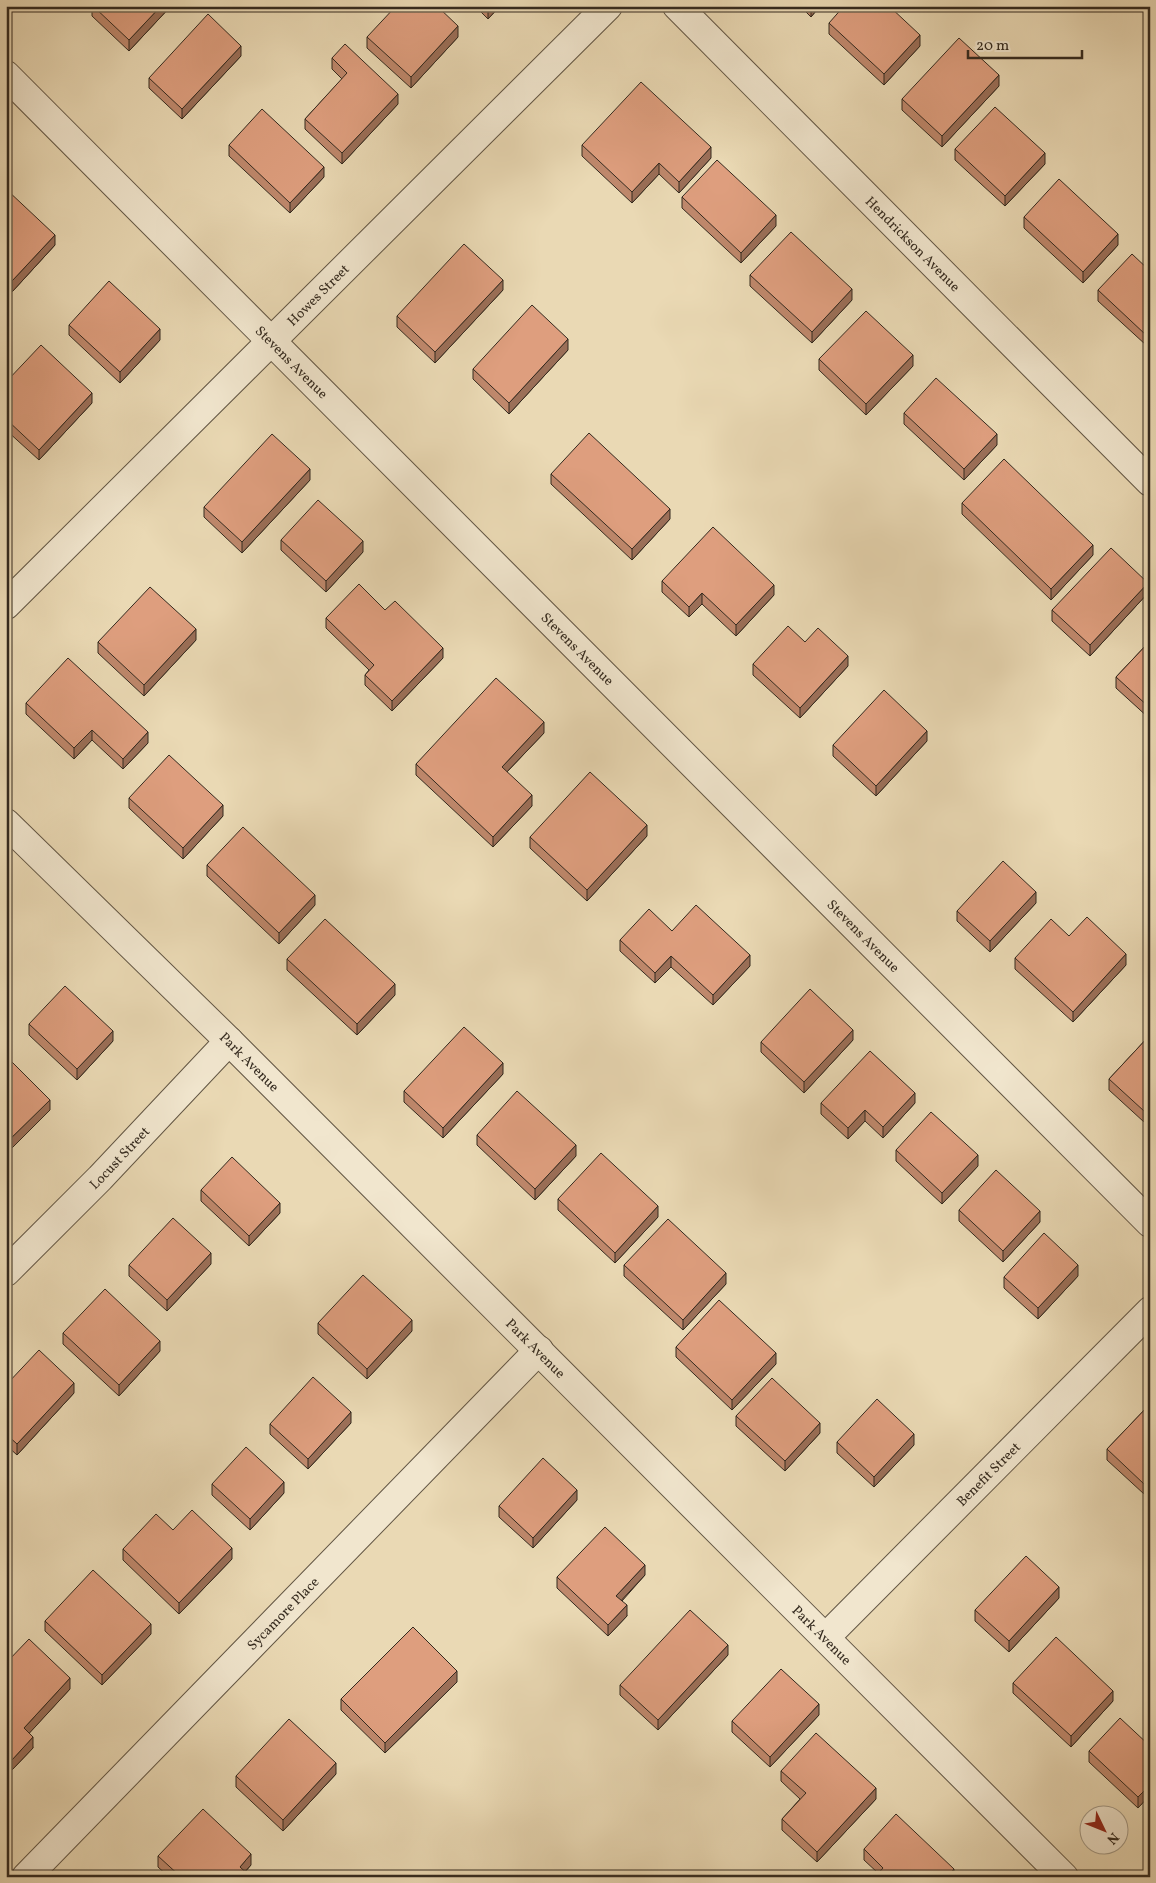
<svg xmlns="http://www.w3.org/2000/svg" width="1156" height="1883" font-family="Vollkorn,serif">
<rect width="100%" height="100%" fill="#ead9b4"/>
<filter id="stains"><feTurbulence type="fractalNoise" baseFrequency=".004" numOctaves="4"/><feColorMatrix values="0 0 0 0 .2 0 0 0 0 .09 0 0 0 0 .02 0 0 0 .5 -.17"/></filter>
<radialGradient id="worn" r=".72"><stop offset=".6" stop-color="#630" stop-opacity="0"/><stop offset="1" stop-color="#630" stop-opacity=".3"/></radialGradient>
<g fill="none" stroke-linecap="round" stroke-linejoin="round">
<defs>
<g id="street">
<path id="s1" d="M677,6l473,476"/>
<path id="s2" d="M6,75l1144,1148"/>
<path id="s3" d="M6,605l602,-599"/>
<path id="s4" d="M6,823l223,218 835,836"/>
<path id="s5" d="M6,1272l94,-94 129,-137"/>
<path id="s6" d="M826,1637l324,-326"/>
<path id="s7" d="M26,1877l513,-527"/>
</g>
</defs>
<!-- street casing -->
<use href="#street" stroke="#625644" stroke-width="30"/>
<!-- street -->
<use href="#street" stroke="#f1e6ce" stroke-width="28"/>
</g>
<!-- wall -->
<g fill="#bf886c" stroke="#342a1f">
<path d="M92,6h79l-42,45 -37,-35z"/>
<path d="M475,6h25l-12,13z"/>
<path d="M800,6h20l-9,11z"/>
<path d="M829,23l91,23 -36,39 -55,-51z"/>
<path d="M367,37h91l-47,51 -44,-40z"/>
<path d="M241,56l-59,63 -33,-31v-10z"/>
<path d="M332,58l66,46 -56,60 -37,-35v-10l37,-40 -10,-10z"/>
<path d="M999,86l-57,61 -40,-37v-11z"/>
<path d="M229,145l95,32 -34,36 -61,-57z"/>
<path d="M582,145l129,13 -32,35 -20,-19 -27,29 -50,-47z"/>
<path d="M955,149l90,15 -40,42 -50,-46z"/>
<path d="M6,189l49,56 -43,47 -6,-5z"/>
<path d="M682,197l94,29 -35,37 -59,-55z"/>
<path d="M1024,217l94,28 -35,38 -59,-55z"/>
<path d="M1150,271l-4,74 -48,-44v-11z"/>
<path d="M750,275l102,25 -40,43 -62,-57z"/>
<path d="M503,290l-68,73 -38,-36v-11z"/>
<path d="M69,325l91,15 -40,43 -51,-48z"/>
<path d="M568,350l-59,64 -36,-35v-10z"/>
<path d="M819,359l94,7 -47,49 -47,-45z"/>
<path d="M6,382l86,21 -53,57 -33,-30z"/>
<path d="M904,413l93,32 -33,35 -60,-56z"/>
<path d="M551,474l119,45 -38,41 -81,-76z"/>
<path d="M310,480l-68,73 -38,-36v-10z"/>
<path d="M962,503l131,52 -42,45 -89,-86z"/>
<path d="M281,540l82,12 -37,40 -45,-42z"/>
<path d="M662,581l112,14 -38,41 -34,-32 -13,13 -27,-25z"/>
<path d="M1148,593l-58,63 -38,-35v-11z"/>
<path d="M385,610l58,48 -51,53 -27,-26v-10l4,-5 -43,-42v-10z"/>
<path d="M196,640l-52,56 -46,-43v-11z"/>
<path d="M1150,641v78l-34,-31v-11z"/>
<path d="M805,642l43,24 -48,52 -47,-43v-11z"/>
<path d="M26,703l122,40 -25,26 -31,-29 -18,19 -48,-45z"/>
<path d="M544,733l-37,39 25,34 -39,41 -77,-72v-11z"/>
<path d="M927,741l-51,55 -43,-40v-11z"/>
<path d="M129,798l94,18 -40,43 -54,-51z"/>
<path d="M647,836l-60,65 -57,-53v-11z"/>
<path d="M207,865l108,40 -36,39 -72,-68z"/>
<path d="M1036,903l-46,49 -33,-31v-10z"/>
<path d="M672,931l78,35 -37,39 -42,-38 -16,16 -35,-32v-11z"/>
<path d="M1069,936l57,29 -53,57 -58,-53v-11z"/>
<path d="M287,959l108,36 -38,40 -70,-65z"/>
<path d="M29,1024l84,17 -36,39 -48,-45z"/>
<path d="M1150,1035v80l-6,7 -35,-32v-11z"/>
<path d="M853,1040l-49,53 -43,-41v-10z"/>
<path d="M503,1074l-60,64 -39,-36v-11z"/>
<path d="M821,1103h94l-32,35 -18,-17 -17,18 -27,-25z"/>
<path d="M477,1135l99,21 -41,44 -58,-55z"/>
<path d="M896,1150l82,16 -36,38 -46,-43z"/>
<path d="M201,1190l79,23 -31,33 -48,-45z"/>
<path d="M558,1199l100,18 -43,46 -57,-53z"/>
<path d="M959,1210l81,12 -37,40 -44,-41z"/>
<path d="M211,1264l-44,47 -38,-35v-11z"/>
<path d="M624,1265l102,19 -43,46 -59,-54z"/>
<path d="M1078,1276l-40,43 -34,-31v-11z"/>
<path d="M318,1323l94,8 -45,48 -49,-45z"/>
<path d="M63,1333l97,18 -41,45 -56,-52z"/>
<path d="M676,1347l100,17 -44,46 -56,-53z"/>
<path d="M6,1385l68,8 -57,62 -11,-10z"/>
<path d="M1150,1404l-6,90 -37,-34v-11z"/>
<path d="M736,1416l84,17 -35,38 -49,-45z"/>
<path d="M351,1423l-43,46 -38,-35v-10z"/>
<path d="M837,1442l77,3 -40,42 -37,-34z"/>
<path d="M212,1484l72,9 -34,37 -38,-35z"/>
<path d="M577,1500l-44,48 -34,-31v-11z"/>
<path d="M173,1530l59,29 -53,55 -56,-54v-11z"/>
<path d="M645,1575l-23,26 5,15 -19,20 -51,-48v-11z"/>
<path d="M1059,1598l-50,54 -34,-31v-11z"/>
<path d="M45,1621l106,13 -49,51 -57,-54z"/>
<path d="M728,1655l-70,75 -38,-35v-10z"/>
<path d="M6,1663l64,26 -41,44 4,15 -22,23 -5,-4z"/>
<path d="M457,1682l-72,71 -44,-43v-11z"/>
<path d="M1013,1683l100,18 -42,46 -58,-54z"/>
<path d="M819,1715l-49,52 -38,-35v-11z"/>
<path d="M1150,1746v49l-12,13 -49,-46v-11z"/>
<path d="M781,1771l95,28 -59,63 -35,-32v-11l18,-20 -19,-18z"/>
<path d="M336,1774l-53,57 -47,-44v-11z"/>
<path d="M864,1849l90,28 -76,-4 -14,-13z"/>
<path d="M158,1856l93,9 -6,7 6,5h-82l-11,-10z"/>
</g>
<!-- shaded-wall -->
<g fill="#9b6f58" stroke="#342a1f">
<path d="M161,6h10l-42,45v-11z"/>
<path d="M490,6h10l-12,13v-11z"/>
<path d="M811,6h9l-9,11z"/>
<path d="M458,26v11l-47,51v-11z"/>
<path d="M920,35v11l-36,39v-11z"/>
<path d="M241,46v10l-59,63v-10z"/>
<path d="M999,75v11l-57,61v-11z"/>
<path d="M398,94v10l-56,60v-11z"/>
<path d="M711,147v11l-32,35v-11z"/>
<path d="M1045,153v11l-40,42v-10z"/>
<path d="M659,163v11l-27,29v-11z"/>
<path d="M324,167v10l-34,36v-10z"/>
<path d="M776,215v11l-35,37v-10z"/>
<path d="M1118,234v11l-35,38v-11z"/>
<path d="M55,235v10l-43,47v-11z"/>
<path d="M503,280v10l-68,73v-11z"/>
<path d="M852,289v11l-40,43v-11z"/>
<path d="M160,329v11l-40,43v-11z"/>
<path d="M1150,331v10l-4,4v-10z"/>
<path d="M568,339v11l-59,64v-11z"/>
<path d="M913,355v11l-47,49v-11z"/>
<path d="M92,393v10l-53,57v-10z"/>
<path d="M997,434v11l-33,35v-11z"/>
<path d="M310,469v11l-68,73v-11z"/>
<path d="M670,509v10l-38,41v-11z"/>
<path d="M363,541v11l-37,40v-11z"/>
<path d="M1093,545v10l-42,45v-11z"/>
<path d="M1148,583v10l-58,63v-11z"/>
<path d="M774,585v10l-38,41v-11z"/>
<path d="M702,593v11l-13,13v-10z"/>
<path d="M196,629v11l-52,56v-11z"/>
<path d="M443,648v10l-51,53v-10z"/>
<path d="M848,656v10l-48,52v-10z"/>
<path d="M544,722v11l-42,44v-10z"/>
<path d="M92,730v10l-18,19v-11z"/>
<path d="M927,731v10l-51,55v-10z"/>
<path d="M148,732v11l-25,26v-10z"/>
<path d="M532,795v11l-39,41v-10z"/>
<path d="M223,805v11l-40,43v-11z"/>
<path d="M647,825v11l-60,65v-11z"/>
<path d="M1036,892v11l-46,49v-11z"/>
<path d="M315,895v10l-36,39v-11z"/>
<path d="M1126,954v11l-53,57v-10z"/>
<path d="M750,955v11l-37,39v-10z"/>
<path d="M671,956v11l-16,16v-10z"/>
<path d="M395,984v11l-38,40v-11z"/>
<path d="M853,1030v10l-49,53v-11z"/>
<path d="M113,1031v10l-36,39v-11z"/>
<path d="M503,1063v11l-60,64v-10z"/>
<path d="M915,1093v10l-32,35v-11z"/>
<path d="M50,1100v10l-44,44v-11z"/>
<path d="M1150,1105v10l-6,7v-11z"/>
<path d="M865,1110v11l-17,18v-11z"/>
<path d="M576,1145v11l-41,44v-11z"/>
<path d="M978,1155v11l-36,38v-11z"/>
<path d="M280,1203v10l-31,33v-10z"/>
<path d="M658,1206v11l-43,46v-10z"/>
<path d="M1040,1211v11l-37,40v-11z"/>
<path d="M211,1253v11l-44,47v-11z"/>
<path d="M1078,1265v11l-40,43v-11z"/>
<path d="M726,1273v11l-43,46v-10z"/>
<path d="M412,1320v11l-45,48v-10z"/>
<path d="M160,1341v10l-41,45v-11z"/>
<path d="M776,1353v11l-44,46v-10z"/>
<path d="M74,1383v10l-57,62v-11z"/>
<path d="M351,1412v11l-43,46v-10z"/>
<path d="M820,1423v10l-35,38v-10z"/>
<path d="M914,1434v11l-40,42v-10z"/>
<path d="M1150,1478v10l-6,6v-10z"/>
<path d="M284,1482v11l-34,37v-11z"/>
<path d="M10,1485v11l-4,4v-11z"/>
<path d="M577,1490v10l-44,48v-10z"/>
<path d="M232,1548v11l-53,55v-11z"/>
<path d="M645,1565v10l-29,31v-10z"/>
<path d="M1059,1587v11l-50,54v-11z"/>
<path d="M627,1605v11l-19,20v-11z"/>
<path d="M151,1624v10l-49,51v-10z"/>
<path d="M728,1645v10l-70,75v-10z"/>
<path d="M457,1671v11l-72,71v-10z"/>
<path d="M70,1678v11l-46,50v-11z"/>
<path d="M1113,1691v10l-42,46v-11z"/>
<path d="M819,1704v11l-49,52v-10z"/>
<path d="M33,1737v11l-22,23v-10z"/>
<path d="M336,1763v11l-53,57v-11z"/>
<path d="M1150,1785v10l-12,13v-11z"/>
<path d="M876,1788v11l-59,63v-10z"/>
<path d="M9,1814v10l-3,3v-10z"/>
<path d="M251,1854v11l-11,12v-10z"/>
<path d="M954,1869v8h-7z"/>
</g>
<!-- building -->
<g fill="#de9e7e" stroke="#342a1f">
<path d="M93,6h68l-32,34z"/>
<path d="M396,6h41l21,20 -47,51 -44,-40z"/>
<path d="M844,6h45l31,29 -36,39 -55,-51z"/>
<path d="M208,14l33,32 -59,63 -33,-31z"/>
<path d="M959,38l40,37 -57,61 -40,-37z"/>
<path d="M345,44l53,50 -56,59 -37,-34 42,-46 -15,-15z"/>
<path d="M641,82l70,65 -32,35 -20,-19 -27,29 -50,-47z"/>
<path d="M995,107l50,46 -40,43 -50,-47z"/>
<path d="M262,109l62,58 -34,36 -61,-58z"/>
<path d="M717,160l59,55 -35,38 -59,-56z"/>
<path d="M1059,179l59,55 -35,38 -59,-55z"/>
<path d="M6,189l49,46 -43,46 -6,-5z"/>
<path d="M791,232l61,57 -40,43 -62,-57z"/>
<path d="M464,244l39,36 -68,72 -38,-36z"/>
<path d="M1132,254l18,17v60l-4,4 -48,-45z"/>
<path d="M109,281l51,48 -40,43 -51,-47z"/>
<path d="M532,305l36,34 -59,64 -36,-34z"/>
<path d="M866,311l47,44 -47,49 -47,-45z"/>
<path d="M41,345l51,48 -53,57 -33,-31v-37z"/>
<path d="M936,378l61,56 -33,35 -60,-56z"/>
<path d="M589,433l81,76 -38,40 -81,-75z"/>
<path d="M272,434l38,35 -68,73 -38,-35z"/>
<path d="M1004,459l89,86 -42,44 -89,-86z"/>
<path d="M318,500l45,41 -37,40 -45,-41z"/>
<path d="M713,527l61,58 -38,40 -34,-32 -13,14 -27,-26z"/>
<path d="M1111,548l37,35 -58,62 -38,-35z"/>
<path d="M359,584l26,26 10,-9 48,47 -51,53 -27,-26 9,-10 -48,-47z"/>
<path d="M150,587l46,42 -52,56 -46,-43z"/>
<path d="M788,626l17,16 13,-14 30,28 -48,52 -47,-44z"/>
<path d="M1150,641v67l-34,-31z"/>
<path d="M68,658l80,74 -25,27 -31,-29 -18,18 -48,-45z"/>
<path d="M496,678l48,44 -42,45 30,28 -39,42 -77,-73z"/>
<path d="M884,690l43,41 -51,55 -43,-41z"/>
<path d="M169,755l54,50 -40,43 -54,-50z"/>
<path d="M590,772l57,53 -60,65 -57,-53z"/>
<path d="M243,827l72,68 -36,38 -72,-68z"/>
<path d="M1003,861l33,31 -46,49 -33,-30z"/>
<path d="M696,905l54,50 -37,40 -42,-39 -16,17 -35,-33 29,-31 23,22z"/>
<path d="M1087,917l39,37 -53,58 -58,-54 36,-39 18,17z"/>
<path d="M325,919l70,65 -38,40 -70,-65z"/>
<path d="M65,986l48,45 -36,38 -48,-45z"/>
<path d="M810,989l43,41 -49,52 -43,-40z"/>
<path d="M464,1027l39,36 -60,65 -39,-37z"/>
<path d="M1150,1035v70l-6,6 -35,-32z"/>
<path d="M870,1051l45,42 -32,34 -18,-17 -17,18 -27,-25z"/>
<path d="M12,1062l38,38 -44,43v-76z"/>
<path d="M517,1091l59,54 -41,44 -58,-54z"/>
<path d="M931,1112l47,43 -36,38 -46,-43z"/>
<path d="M601,1153l57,53 -43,47 -57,-54z"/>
<path d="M232,1157l48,46 -31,33 -48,-46z"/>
<path d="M996,1170l44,41 -37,40 -44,-41z"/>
<path d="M173,1218l38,35 -44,47 -38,-35z"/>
<path d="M668,1219l58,54 -43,47 -59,-55z"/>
<path d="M1044,1233l34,32 -40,43 -34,-31z"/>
<path d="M363,1275l49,45 -45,49 -49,-46z"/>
<path d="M105,1289l55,52 -41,44 -56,-52z"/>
<path d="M719,1300l57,53 -44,47 -56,-53z"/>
<path d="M39,1350l35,33 -57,61 -11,-10v-49z"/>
<path d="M313,1377l38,35 -43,47 -38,-35z"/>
<path d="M772,1378l48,45 -35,38 -49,-45z"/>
<path d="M877,1399l37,35 -40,43 -37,-35z"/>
<path d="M1150,1404v74l-6,6 -37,-35z"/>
<path d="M246,1447l38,35 -34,37 -38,-35z"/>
<path d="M543,1458l34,32 -44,48 -34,-32z"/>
<path d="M6,1482l4,3 -4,4z"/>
<path d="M192,1510l40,38 -53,55 -56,-54 33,-35 17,16z"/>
<path d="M605,1527l40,38 -29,31 11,9 -19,20 -51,-48z"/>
<path d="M1026,1556l33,31 -50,54 -34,-31z"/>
<path d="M93,1570l58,54 -49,51 -57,-54z"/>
<path d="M690,1610l38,35 -70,75 -38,-35z"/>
<path d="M413,1627l44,44 -72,72 -44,-44z"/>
<path d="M1056,1637l57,54 -42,45 -58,-53z"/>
<path d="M29,1639l41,39 -46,50 9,9 -22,24 -5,-5v-93z"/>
<path d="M781,1669l38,35 -49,53 -38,-36z"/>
<path d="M1120,1718l30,28v39l-12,12 -49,-46z"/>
<path d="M289,1719l47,44 -53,57 -47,-44z"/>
<path d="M816,1733l60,55 -59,64 -35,-33 24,-26 -25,-22z"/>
<path d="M203,1809l48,45 -11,13 11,10h-70l-23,-21z"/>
<path d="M896,1814l58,55 -7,8h-72l8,-9 -19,-19z"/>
</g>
<g text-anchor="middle" stroke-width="4" stroke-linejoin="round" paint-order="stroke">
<!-- street labels -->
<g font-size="14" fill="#342a1f" stroke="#f1e6ce">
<text dy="5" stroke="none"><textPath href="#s1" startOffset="335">Hendrickson Avenue</textPath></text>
<text dy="5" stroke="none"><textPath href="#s3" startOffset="440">Howes Street</textPath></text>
<text dy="5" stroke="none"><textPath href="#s2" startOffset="405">Stevens Avenue</textPath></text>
<text dy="5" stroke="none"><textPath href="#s2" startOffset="810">Stevens Avenue</textPath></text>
<text dy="5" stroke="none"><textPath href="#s2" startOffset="1215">Stevens Avenue</textPath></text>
<text dy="5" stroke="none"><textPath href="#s4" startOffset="341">Park Avenue</textPath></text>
<text dy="5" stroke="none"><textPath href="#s5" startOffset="161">Locust Street</textPath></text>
<text dy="5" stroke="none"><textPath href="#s4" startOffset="746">Park Avenue</textPath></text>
<text dy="5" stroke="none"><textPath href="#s6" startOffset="230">Benefit Street</textPath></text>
<text dy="5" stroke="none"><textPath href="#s7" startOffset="368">Sycamore Place</textPath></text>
<text dy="5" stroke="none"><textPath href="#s4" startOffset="1151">Park Avenue</textPath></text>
</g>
</g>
<!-- margin -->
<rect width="1156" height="1883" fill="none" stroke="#ead9b4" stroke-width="25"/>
<rect x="8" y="8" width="1141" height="1868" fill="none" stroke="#342a1f" stroke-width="2.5"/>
<rect x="12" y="12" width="1131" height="1858" fill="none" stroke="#342a1f"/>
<!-- north arrow -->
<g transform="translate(1104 1830) rotate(133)"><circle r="24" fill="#f1e6ce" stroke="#a59b88"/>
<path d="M0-4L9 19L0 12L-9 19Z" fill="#8f2418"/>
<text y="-8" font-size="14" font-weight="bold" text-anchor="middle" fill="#342a1f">N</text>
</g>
<!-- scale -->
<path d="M968 50v8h114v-8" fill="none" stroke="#342a1f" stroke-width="2.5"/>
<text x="976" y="50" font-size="15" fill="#342a1f" stroke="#f1e6ce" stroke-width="4" paint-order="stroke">20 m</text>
<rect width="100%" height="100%" filter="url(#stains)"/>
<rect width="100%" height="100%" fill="url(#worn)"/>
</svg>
